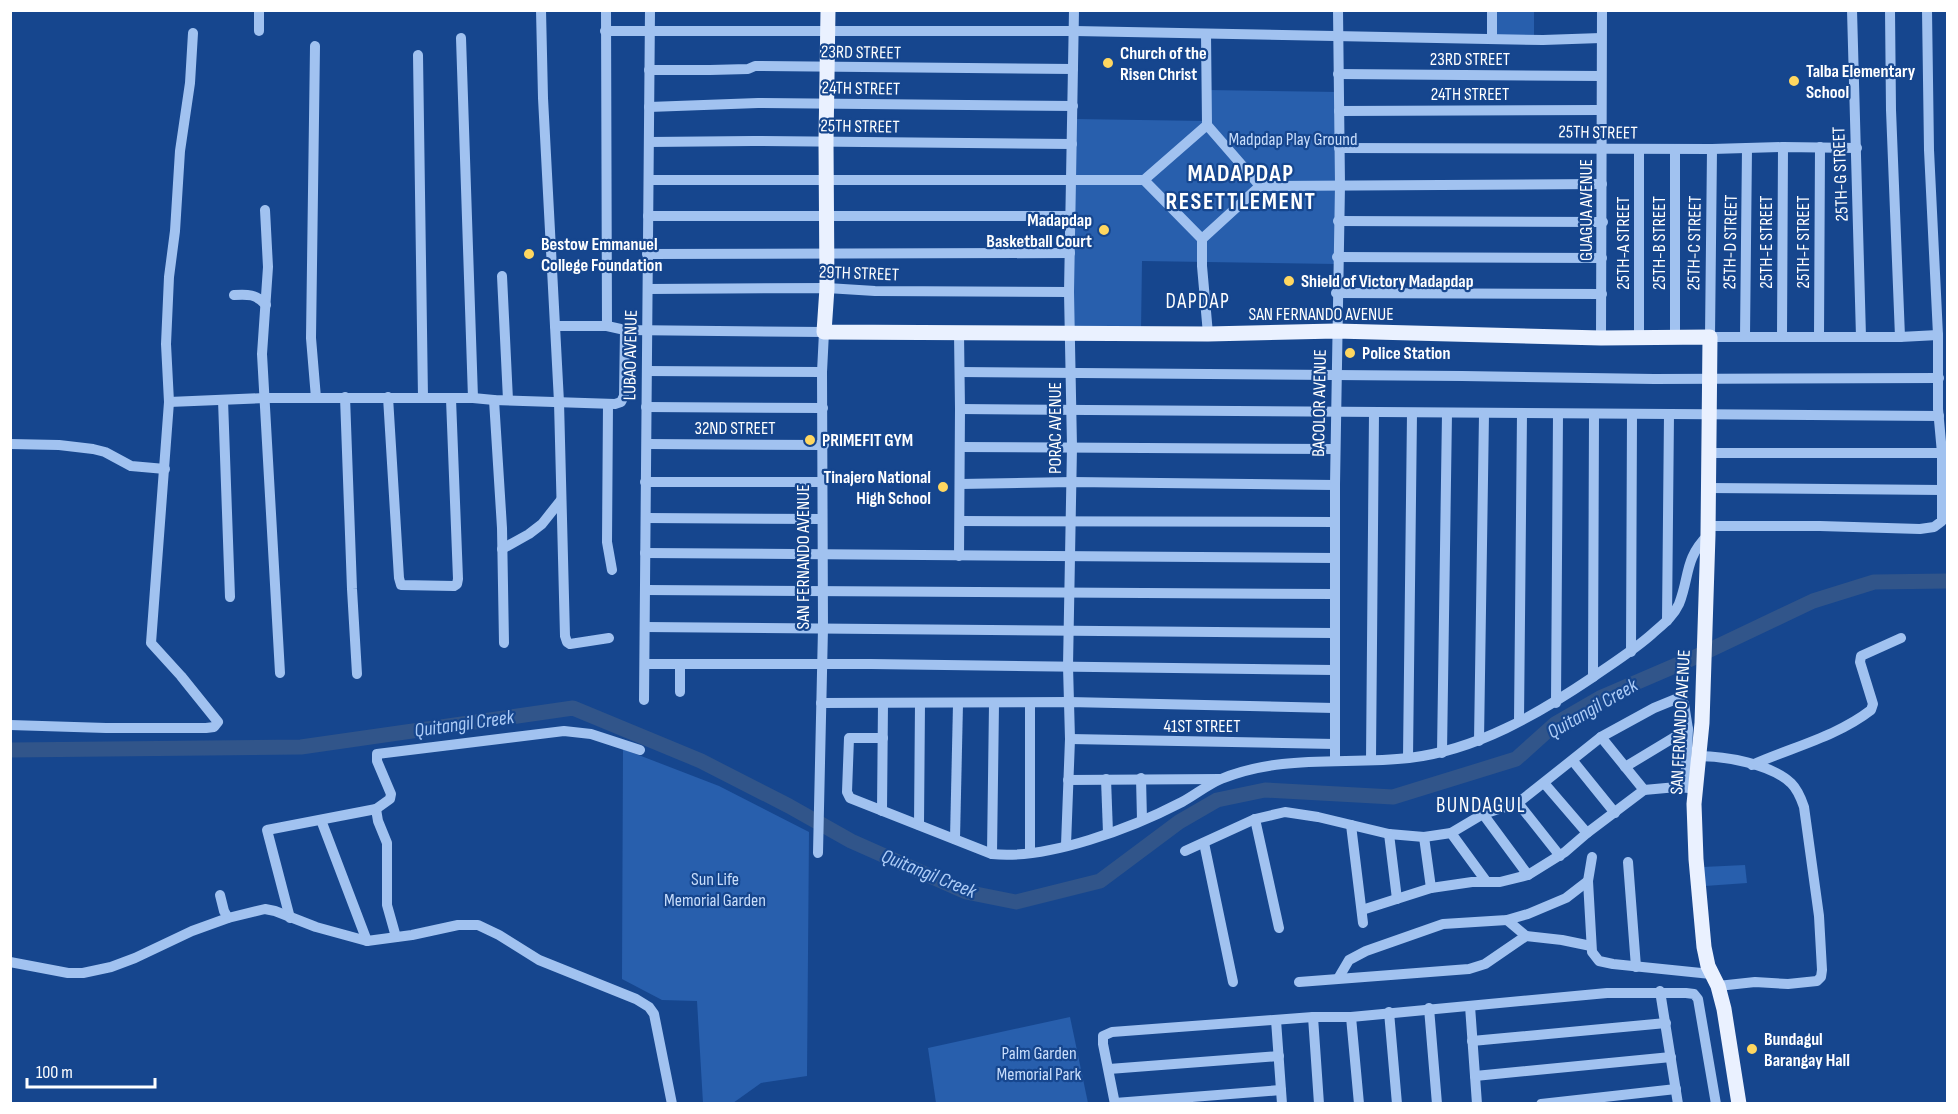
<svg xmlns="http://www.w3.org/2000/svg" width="1958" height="1114" font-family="'Sofia Sans Condensed',sans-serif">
<rect width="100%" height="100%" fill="#16468e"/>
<!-- green -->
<g fill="#285fad">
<path d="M1495,11h39v27l-39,-1z"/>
<path d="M1207,90l132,2 -2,172 -195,-3 -1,70 -70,-1 3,-211 132,2z"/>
<path d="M623,749l96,37 90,46 -2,244 -46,7 -28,20h-30l-6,-102 -35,-1 -40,-21z"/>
<path d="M1745,865l2,18 -42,3 -2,-19z"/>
<path d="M1070,1017l18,86h-152l-8,-55z"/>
</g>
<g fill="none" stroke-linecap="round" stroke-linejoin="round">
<!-- river -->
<path stroke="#31558a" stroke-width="15" d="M10,750l291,-3 272,-39 128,53 88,45 62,35 115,51 50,10 84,-21 79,-59 38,-22 48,-10 128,7 123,-38 39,-35 45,-26 93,-40 120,-57 61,-19 74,-1"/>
<!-- minor -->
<g stroke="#a1c2f0" stroke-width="10">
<path d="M259,10v21"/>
<path d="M541,10l2,88 16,304 6,234 2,6 3,2 39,-6"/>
<path d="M606,10l1,316"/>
<path d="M1852,10l9,327"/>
<path d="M1890,10l1,100 9,227"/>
<path d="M605,31h470l468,9 58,-2"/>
<path d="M1206,34l1,91"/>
<path d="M461,38l12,360"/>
<path d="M1492,39v-29"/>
<path d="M315,46l-4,292 5,60"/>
<path d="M418,55l5,343"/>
<path d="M649,70h61l38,-1 7,-3 318,3"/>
<path d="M1338,74l263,2"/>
<path d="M649,107l109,-4 315,3"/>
<path d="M1339,111l262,-1"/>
<path d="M649,142l104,-1 319,3"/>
<path d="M1339,148l373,1 71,-2 74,1"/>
<path d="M1639,149v188"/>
<path d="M1712,149l-2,188h190l38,-2"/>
<path d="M649,180h495l63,-55 53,61"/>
<path d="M1144,180l58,59 58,-53 342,-2"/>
<path d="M265,210l3,57 -6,87 18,319"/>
<path d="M648,216h423"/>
<path d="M1338,221l265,1"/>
<path d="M1202,239v27l6,68"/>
<path d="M647,254l423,-1"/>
<path d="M1337,257l265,1"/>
<path d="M502,276l6,124"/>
<path d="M648,289l179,-1 48,3 194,1"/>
<path d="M1336,293l266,1"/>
<path d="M234,295c13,-1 23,-1 32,10"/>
<path d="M555,326h52l18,4 199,2 -2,40 1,256 -5,225"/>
<path d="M1675,337v-188"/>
<path d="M1745,337l2,-189"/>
<path d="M1782,337l1,-190"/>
<path d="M1819,337l1,-190"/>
<path d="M1601,338l1,-328"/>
<path d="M647,371l175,1"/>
<path d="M960,372l502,4 192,3 285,-1"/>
<path d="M345,397l7,192 5,85"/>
<path d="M388,397l11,181 2,7 53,1 3,-2 1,-5 -7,-180"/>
<path d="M223,400l7,197"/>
<path d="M494,400l8,128 2,115"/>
<path d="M169,402l96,-4h208l21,2 121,4 6,-2 3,-6 1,-66"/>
<path d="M608,404l-1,138 5,28"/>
<path d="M646,407l177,1"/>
<path d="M960,409l979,7"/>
<path d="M10,444l49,1 34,4 12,3 26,14 34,3"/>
<path d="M647,444l177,1"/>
<path d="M960,447l375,2"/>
<path d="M1707,453h235"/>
<path d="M645,482h178"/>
<path d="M960,484l112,-2 263,3"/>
<path d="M1707,488l235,2"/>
<path d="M646,518l176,1"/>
<path d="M960,521l375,1"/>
<path d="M1708,526h112l100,3 14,-2 8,-6v-68l-4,-44v-74l-9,-185 -2,-140"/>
<path d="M502,549l27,-15 13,-10 19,-24"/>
<path d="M645,553l690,5"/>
<path d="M959,556l1,-147 -1,-76"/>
<path d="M646,590l688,4"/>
<path d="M1667,621l2,-207"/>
<path d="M645,627l689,6"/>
<path d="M1631,652l1,-237"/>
<path d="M645,664h226l463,6"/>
<path d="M1593,677l1,-262"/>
<path d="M680,692v-28"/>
<path d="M644,700l6,-690"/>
<path d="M821,703l248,-1 265,6"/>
<path d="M1556,703l2,-289"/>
<path d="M1519,721l3,-308"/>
<path d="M10,725l96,3h100l8,-1 4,-5 -37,-46 -30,-33 18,-241 -3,-58 3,-67 6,-46 5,-80 10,-68 3,-50"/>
<path d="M1601,737l43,53"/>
<path d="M883,738h-34l-2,54 3,6 142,56c56,6 140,-26 190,-52 13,-7 25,-17 39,-23 60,-25 125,-14 188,-21 68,-8 129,-44 184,-81 20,-14 41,-27 59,-43 10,-9 21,-17 27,-30 11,-28 5,-45 29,-69"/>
<path d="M1070,739l265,5"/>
<path d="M1479,741l5,-327"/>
<path d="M1442,753l5,-340"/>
<path d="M1698,756c27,0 73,8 93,27 7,7 10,15 13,24l15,109 3,54 -1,7 -4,4 -29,3 -33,-2 -37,4"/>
<path d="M1408,758l4,-345"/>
<path d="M1335,760v-275l5,-300 -2,-175"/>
<path d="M1371,760l3,-348"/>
<path d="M1573,761l42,52"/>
<path d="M1752,765c40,-18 84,-28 119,-55l2,-6 -13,-42 1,-6 40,-18"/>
<path d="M1625,767l63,-38"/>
<path d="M1141,778l1,42"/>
<path d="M1106,779l2,54"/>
<path d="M1068,780l152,-1"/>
<path d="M1544,783l43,50"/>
<path d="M1518,803l42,53"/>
<path d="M376,809l14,-10 1,-5 -14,-33v-7l187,-23 27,3 49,16"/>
<path d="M882,811l1,-108"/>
<path d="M1483,814l45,61"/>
<path d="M1255,819l24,109"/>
<path d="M321,820l46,121"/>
<path d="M919,825l1,-122"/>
<path d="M1351,825l12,98"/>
<path d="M1451,833l35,48"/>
<path d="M1389,834l8,65"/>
<path d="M1424,837l7,51"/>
<path d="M955,839l3,-135"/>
<path d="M1204,843l29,139"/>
<path d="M1066,845l4,-106 -2,-73 4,-219 -3,-155 5,-282"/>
<path d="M1185,851l70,-32 30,-7 33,5 71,17 35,3 27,-4 32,-19 35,-11 83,-66 53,-29 22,-9 8,5 4,25 -3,58"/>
<path d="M1030,853v-150"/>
<path d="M992,854l2,-150"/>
<path d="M1592,857l-4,24 4,71 7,9 14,3 98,10"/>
<path d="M1628,862l8,105"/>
<path d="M220,895l4,16 4,7"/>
<path d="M1362,910l69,-22 41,-6h28l28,-7 37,-23 22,-19 57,-43 33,-3 12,1"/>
<path d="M290,918l-23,-88 109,-21 2,12 9,22v62l9,32"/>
<path d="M1507,920l19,16"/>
<path d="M10,962l58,11h15l28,-6 24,-9 57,-27 36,-13 37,-9 10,2 41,16 51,14 45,-6 46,-10h20l21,10 40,25 97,39 13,8 5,7 18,90"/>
<path d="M1339,977l10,-17 17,-9 77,-27 64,-4 21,-6 38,-16 22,-17"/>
<path d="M1299,982l170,-13 16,-5 41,-28 36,4 29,6"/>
<path d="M1660,991l18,113"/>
<path d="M1470,1006l7,98"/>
<path d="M1429,1008l8,96"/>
<path d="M1389,1012l8,92"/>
<path d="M1313,1017l6,87"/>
<path d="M1351,1017l8,87"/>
<path d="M1276,1020l6,84"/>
<path d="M1472,1041l194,-18"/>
<path d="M1109,1069l170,-13"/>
<path d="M1475,1076l196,-19"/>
<path d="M1115,1103l166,-13"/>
<path d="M1115,1104l-12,-60v-8l9,-4 201,-15h38l256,-24h79l8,1 4,5 18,105"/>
<path d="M1541,1104l135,-15"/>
</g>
<!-- major -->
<path stroke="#eaf1ff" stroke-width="15" d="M828,10l-2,132 1,146 -3,44 384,2 128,-3 265,7 109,-1 -2,198 -6,188 -8,81 2,55 8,88 4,19 10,20 6,23 15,95"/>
</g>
<!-- markers -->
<g fill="#ffd760" stroke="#16468e" stroke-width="2">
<circle cx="1108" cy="63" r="6"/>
<circle cx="1794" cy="81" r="6"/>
<circle cx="1104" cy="230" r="6"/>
<circle cx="529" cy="254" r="6"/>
<circle cx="1289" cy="281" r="6"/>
<circle cx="1350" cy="353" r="6"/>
<circle cx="810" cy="440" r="6"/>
<circle cx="943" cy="487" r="6"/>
<circle cx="1752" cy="1049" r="6"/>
</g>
<g text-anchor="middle" stroke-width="4.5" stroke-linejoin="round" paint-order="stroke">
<!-- street labels -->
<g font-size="18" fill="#fff" stroke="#16468e">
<text transform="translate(861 52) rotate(1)" y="6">23RD STREET</text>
<text x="1470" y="65">23RD STREET</text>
<text transform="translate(861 88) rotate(1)" y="6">24TH STREET</text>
<text x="1470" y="100">24TH STREET</text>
<text transform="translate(860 126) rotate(1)" y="6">25TH STREET</text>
<text transform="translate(1598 132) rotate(1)" y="6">25TH STREET</text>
<text transform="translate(1840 174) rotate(-92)" y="6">25TH-G STREET</text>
<text transform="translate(1586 210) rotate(-90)" y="6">GUAGUA AVENUE</text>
<text transform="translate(1730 242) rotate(-89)" y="6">25TH-D STREET</text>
<text transform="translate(1766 242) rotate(-90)" y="6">25TH-E STREET</text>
<text transform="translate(1803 242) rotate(-90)" y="6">25TH-F STREET</text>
<text transform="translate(1623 243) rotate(-90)" y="6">25TH-A STREET</text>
<text transform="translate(1659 243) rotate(-90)" y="6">25TH-B STREET</text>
<text transform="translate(1694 243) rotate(-89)" y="6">25TH-C STREET</text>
<text transform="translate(859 273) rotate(2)" y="6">29TH STREET</text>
<text x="1321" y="320">SAN FERNANDO AVENUE</text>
<text transform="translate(630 355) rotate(-89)" y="6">LUBAO AVENUE</text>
<text transform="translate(1319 403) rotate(-89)" y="6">BACOLOR AVENUE</text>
<text x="735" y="434">32ND STREET</text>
<text transform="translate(1055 428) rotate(-90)" y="6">PORAC AVENUE</text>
<text transform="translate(803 557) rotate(-90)" y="6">SAN FERNANDO AVENUE</text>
<text transform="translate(1680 722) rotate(-87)" y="6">SAN FERNANDO AVENUE</text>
<text x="1202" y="732">41ST STREET</text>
</g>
<!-- poi labels -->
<g font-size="18" font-weight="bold" fill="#fff" stroke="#16468e" text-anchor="start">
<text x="1120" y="59">Church of the<tspan x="1120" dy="21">Risen Christ</tspan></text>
<text x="1806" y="77">Talba Elementary<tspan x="1806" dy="21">School</tspan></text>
<text x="1092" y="226" text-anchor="end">Madapdap<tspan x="1092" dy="21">Basketball Court</tspan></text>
<text x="541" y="250">Bestow Emmanuel<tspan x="541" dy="21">College Foundation</tspan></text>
<text x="1301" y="287">Shield of Victory Madapdap</text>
<text x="1362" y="359">Police Station</text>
<text x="822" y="446">PRIMEFIT GYM</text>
<text x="931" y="483" text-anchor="end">Tinajero National<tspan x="931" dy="21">High School</tspan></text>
<text x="1764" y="1045">Bundagul<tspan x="1764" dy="21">Barangay Hall</tspan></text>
</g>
<!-- park labels -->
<g font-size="18" fill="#c8ddfb" stroke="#16468e">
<text x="1293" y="145">Madpdap Play Ground</text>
<text x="715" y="885">Sun Life<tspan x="715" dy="21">Memorial Garden</tspan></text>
<text x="1039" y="1059">Palm Garden<tspan x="1039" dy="21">Memorial Park</tspan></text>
</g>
<!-- water labels -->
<g font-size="20" font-style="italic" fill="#adccf7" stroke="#16468e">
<text transform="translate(1592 708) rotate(-30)" y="7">Quitangil Creek</text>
<text transform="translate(464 723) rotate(-8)" y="7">Quitangil Creek</text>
<text transform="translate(929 873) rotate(22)" y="7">Quitangil Creek</text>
</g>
<!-- quarter labels -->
<g font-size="21" letter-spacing="1.5" fill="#fff" stroke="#16468e">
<text x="1198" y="308">DAPDAP</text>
<text x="1481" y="812">BUNDAGUL</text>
</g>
<!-- district labels -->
<g font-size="24" font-weight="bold" letter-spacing="1.5" fill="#fff" stroke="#16468e">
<text x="1241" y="181">MADAPDAP<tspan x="1241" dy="28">RESETTLEMENT</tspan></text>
</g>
</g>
<!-- border -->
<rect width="1958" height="1114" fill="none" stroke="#ffffff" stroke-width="24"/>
<!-- scale -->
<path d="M27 1078v9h128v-9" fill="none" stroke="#ffffff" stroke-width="3"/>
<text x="36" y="1078" font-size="18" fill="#ffffff" stroke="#16468e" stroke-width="4.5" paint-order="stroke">100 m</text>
</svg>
